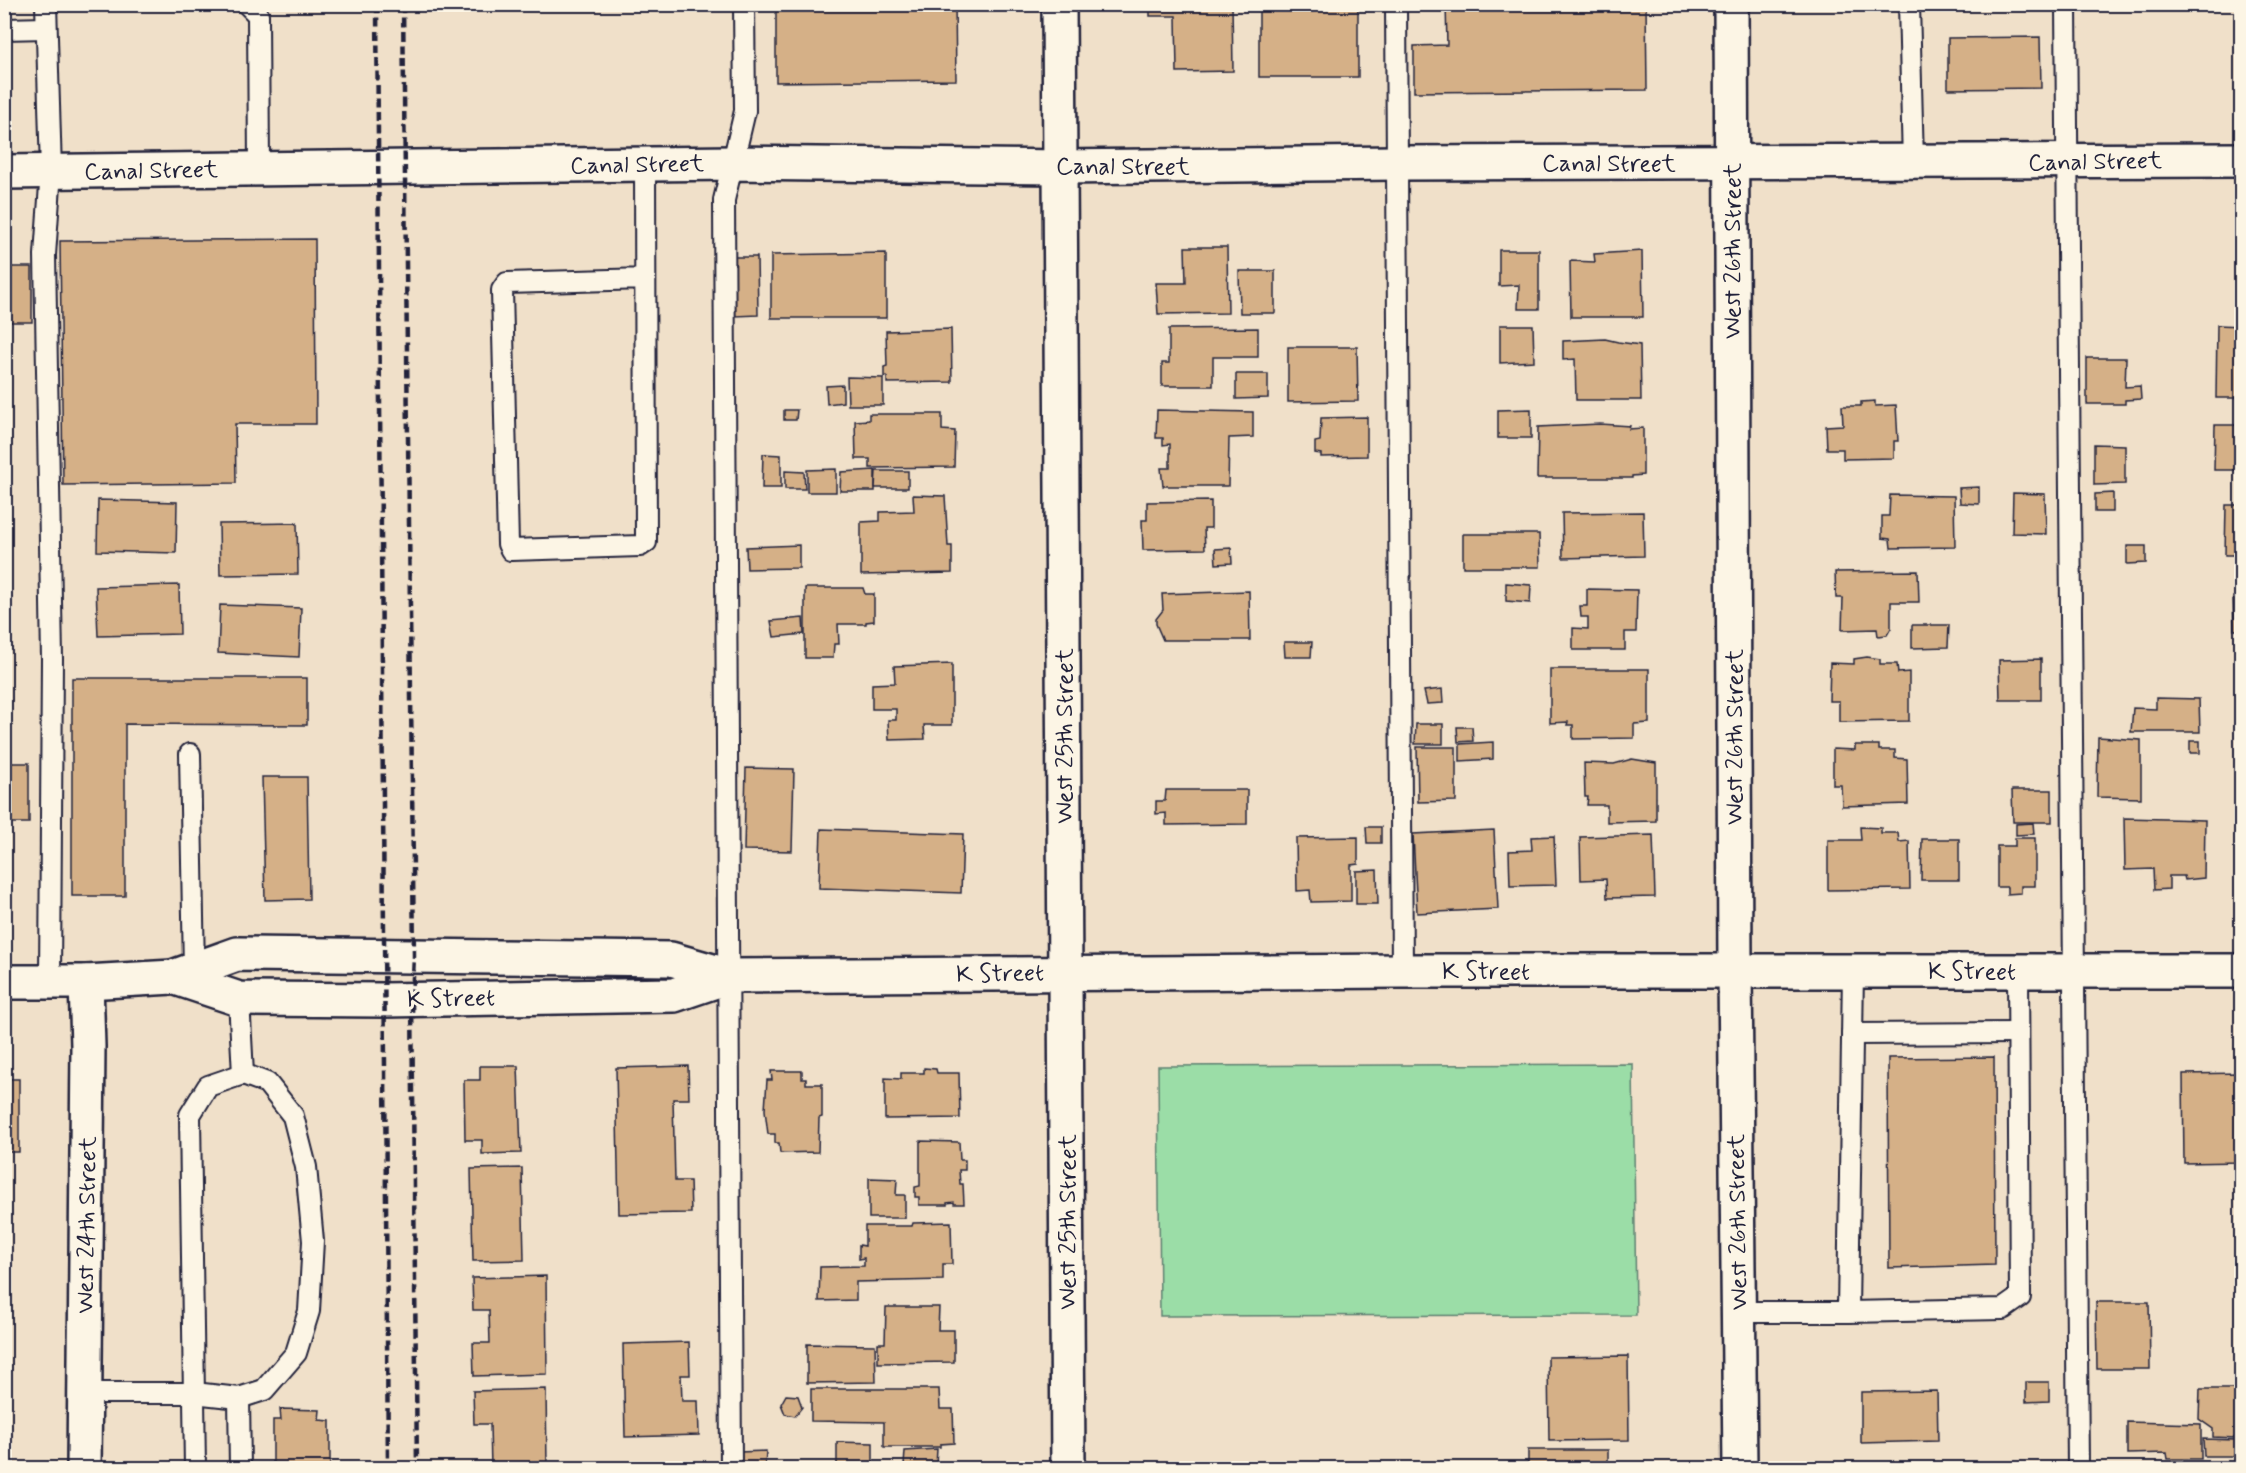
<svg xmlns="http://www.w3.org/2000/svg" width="2246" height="1473" font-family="Mynerve,sans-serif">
<rect width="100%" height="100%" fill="#f0e0c9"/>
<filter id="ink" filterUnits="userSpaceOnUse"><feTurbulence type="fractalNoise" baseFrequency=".0167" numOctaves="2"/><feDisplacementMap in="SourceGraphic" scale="12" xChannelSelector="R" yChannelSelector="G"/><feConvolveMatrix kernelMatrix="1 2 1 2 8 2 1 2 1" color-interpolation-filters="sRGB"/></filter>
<g filter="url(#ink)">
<!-- green -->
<path fill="#9bdda7" stroke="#5e8071" stroke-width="1.5" d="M1633,1064l3,251 -476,1 -2,-250z"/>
<!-- building -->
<g fill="#d5b087" stroke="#22223b" stroke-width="1.5">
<path d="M776,4h179l1,76 -180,2z"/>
<path d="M1150,4h82l1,67 -56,1 -1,-56h-26z"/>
<rect x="1259" y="4" width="99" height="73"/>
<path d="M1446,4h200l1,86 -233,2v-46l33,-1z"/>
<path d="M2040,37l1,51 -93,1v-51z"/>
<path d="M315,239l1,185h-81l1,59 -173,2 -3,-244z"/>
<path d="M1185,247h42l1,66 -70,1 -2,-31h30z"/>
<path d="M1499,250h40v59h-21l1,-24 -20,1z"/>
<path d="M1642,251l1,66h-72l-1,-56 25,1 -1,-8z"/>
<path d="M886,253v65h-115v-63z"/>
<path d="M735,257h22l1,58 -23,1z"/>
<rect x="4" y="267" width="28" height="55"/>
<path d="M1239,271h36v42h-35z"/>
<path d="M1500,325h33l1,36 -34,2z"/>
<path d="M2217,325l25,1v72h-26z"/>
<path d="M1258,328v29h-45v29h-51v-23h7v-34z"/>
<path d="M951,329l1,53 -65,1v-7l-3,1v-10l3,-1 -1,-35z"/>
<path d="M1605,339l13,3 22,3 1,55h-65l-1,-41 -12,1v-19z"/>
<path d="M1288,347h69l1,54 -70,1z"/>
<path d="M2087,358h39l-1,29 15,-1 1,13 -16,1v4h-38z"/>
<path d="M1236,374h32v24l-32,1z"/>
<path d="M847,377l36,1v27h-35z"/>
<path d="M843,385v17l-16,2 -1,-18z"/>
<path d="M1875,401v5l21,-1 2,36h-4v17l-51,1v-10h-16l-1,-23 17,-1 -1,-19h19v-4z"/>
<path d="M1531,409v29h-33v-28z"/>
<path d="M784,410h13l-1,10h-12z"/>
<path d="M1157,410l96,2v25l-24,1 -1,48h-65l-2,-18h9v-24l-7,1v-7h-7z"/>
<path d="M869,414h73v16l13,1 -1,36 -84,1v-9h-14l-1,-38 14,-1z"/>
<path d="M1367,417v39l-46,1v-3l-6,-1v-11l5,-1 1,-23z"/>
<path d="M1600,424l30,2 -1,3 14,-1v47l-11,1v2h-95l1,-51z"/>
<path d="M2215,425h27v45h-28z"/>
<path d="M2094,444l31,1v39l-31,1z"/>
<path d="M763,454l18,1v33h-19z"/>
<path d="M836,469v23h-29v-22z"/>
<path d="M875,470v21h-35l1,-19z"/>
<path d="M785,471l19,1 1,17h-20z"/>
<path d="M876,471h32v17h-33z"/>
<path d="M1979,487v17l-19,-1 -1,-15z"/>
<path d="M2013,493l32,1 1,40 -34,-1z"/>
<path d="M2113,493v19h-18v-18z"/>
<path d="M913,495l32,1 3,50h4v27l-91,2v-53l19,-1v-9l34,-1z"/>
<path d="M1890,495l64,1 1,51 -64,1 -1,-9 -8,-1v-22h7z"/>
<path d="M98,500l79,2 -1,51 -79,-2z"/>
<path d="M1211,501v27h-7l1,21 -62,1 -1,-30h5v-18z"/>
<path d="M2226,505h16v50h-17z"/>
<path d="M1643,512l1,44 -81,2 -1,-45z"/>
<path d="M297,523l1,51 -78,1 -1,-51z"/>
<path d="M1463,534h76l1,33h-77z"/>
<path d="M799,545v23l-52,1 -1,-22z"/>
<path d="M2127,546h19v17l-19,1z"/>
<path d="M1231,548l1,15 -16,1 -1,-15z"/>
<path d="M1918,571l1,31h-28v26l-4,7 -9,1 -1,-7 -35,1 1,-32h-7l-1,-26z"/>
<path d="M1506,583l25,2 -1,18 -24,-2z"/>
<path d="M179,585l1,49 -82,2 -2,-49z"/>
<path d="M805,588h58l2,6h9v27l-8,1v2h-28l1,20h-5l-1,14h-28z"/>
<path d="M1587,589l50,1 -1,42h-11v18h-52v-22l15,1v-12h-7l-1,-11h7z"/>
<path d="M1249,591l1,49h-87l-7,-16v-5l7,-9 -1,-16z"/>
<path d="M2241,591l1,39h-8l-1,-33 7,1z"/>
<path d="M220,605l81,3 -2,49 -81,-4z"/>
<path d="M803,618l1,16 -30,3 -3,-16z"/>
<path d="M1912,625h37l-1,22 -36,1z"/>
<path d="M1284,642h28l-1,15h-26z"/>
<path d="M1867,657l13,2v5h17l1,9 11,-1v49l-70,1v-21h-10l1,-38 24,1v-5z"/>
<path d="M2041,659v41h-41l-1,-40z"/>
<path d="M952,664v61h-28l1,14 -36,1 -1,-20h8v-11h-24v-25l23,-1 -1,-17z"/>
<path d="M1550,669h99v54l-15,1v14l-61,1v-14h-6l1,-3 -18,1z"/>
<path d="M72,678h235v47l-182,-1v172h-53z"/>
<path d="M1442,689l1,14 -16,1 -3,-13z"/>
<path d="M2156,698l43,1 1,33h-69l2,-24 23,1z"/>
<path d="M1416,724h27v20h-28z"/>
<path d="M1457,727h15l1,14 -15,1z"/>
<path d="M2098,737l43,3v58l-44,-1z"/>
<rect x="2190" y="741" width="10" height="12"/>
<path d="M1493,742v17l-33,2v-17z"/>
<path d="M1855,745h24v5h16v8l12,1 1,45 -66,2 -1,-21h-8v-36l22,1z"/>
<path d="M1417,747h39v54l-38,1z"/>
<path d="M1632,759l24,4v58l-49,1v-17h-20l1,-8h-3l-1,-34 30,1z"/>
<rect x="4" y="763" width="25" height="60"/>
<path d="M746,768l48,1 -2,82 -48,-1z"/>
<path d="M262,777h45l2,122 -44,1z"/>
<path d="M1166,790h81v34l-81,1v-12l-10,1v-13h9z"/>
<path d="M2012,790h40v32h-39z"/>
<path d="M2124,818l81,2 -1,58 -19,2 -1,-4h-15v13l-15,1 -1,-21 -28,1z"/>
<path d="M2033,823l1,11 -18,1v-11z"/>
<path d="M1366,827h15v16h-14z"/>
<path d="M1860,827l21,1v5h17l1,9 10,-1 1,48 -82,1v-50h33z"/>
<path d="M821,829l142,5 -2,59 -142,-5z"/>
<path d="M1494,830l4,79 -81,4 -4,-79z"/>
<path d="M1653,835l2,62 -48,1 -1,-19 -25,1 -1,-43z"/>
<path d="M1554,836l2,49 -46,1 -1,-35 23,-1 -1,-13z"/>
<path d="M1358,837v27l-7,1v36l-40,1 -1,-12 -13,1 -1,-53z"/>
<path d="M2015,838h20v48h-14v7l-14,1v-7h-10v-41h18z"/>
<path d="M1922,839h37v41h-38z"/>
<path d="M1377,870l1,34h-22v-33z"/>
<path d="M1994,1057l1,208 -106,3 -1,-210z"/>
<path d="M480,1066h38l3,87 -39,1v-14h-17l-1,-60h16z"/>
<path d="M688,1066l1,33h-16l2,82h15l1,32 -72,1 -3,-146z"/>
<path d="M924,1068l12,1 1,4h22l1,45 -75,1v-41l16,1v-6h23z"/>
<path d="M771,1071h31v8h4v5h16v33l-3,1 -1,34 -38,1 -1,-10h-4v-9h-7l-3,-24 2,-30h5z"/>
<path d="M2242,1073v89l-58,1 -1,-89z"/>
<rect x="4" y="1079" width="15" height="73"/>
<path d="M920,1141l39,1 1,18h5v10h-6l1,14h3l1,20h-10v-2l-7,1v2h-28v-8h-4v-10l5,-1z"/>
<path d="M522,1168l2,92 -51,1 -2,-92z"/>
<path d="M869,1178l28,1 -1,16h9v23h-36z"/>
<path d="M951,1222l1,42h-9v16l-87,2v18l-37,1 1,-34 44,-1v-8l-5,1v-14l6,1v-20h47l1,-3z"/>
<path d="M546,1276l1,98 -73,2 -1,-33h17l-1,-33h-16l-1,-32z"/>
<path d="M2096,1302h53l1,67h-53z"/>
<path d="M886,1307h53l-1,23h16v32l-76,1v-20h7z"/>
<path d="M689,1342l1,33h-9l1,26h16l1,34 -74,2 -2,-93z"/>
<path d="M807,1344l68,1 1,37 -69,1z"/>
<path d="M1628,1356l1,84 -80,1 -1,-84z"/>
<path d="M2026,1382h23v19l-23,1z"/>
<path d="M546,1389l1,79h-56l-1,-44h-16l-1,-33z"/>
<path d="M811,1389h128l1,20h13l1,34 -14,1v3h-56v-25l-73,-1z"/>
<path d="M2200,1389h42v52l-6,-3 -23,-1v-8l-14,-10z"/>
<path d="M1937,1391l1,50 -77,2v-51z"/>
<path d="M786,1395l12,1 4,11 -7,9 -10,-2 -4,-10z"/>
<path d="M280,1409l40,1 -1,10 11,1v47h-57v-48h8z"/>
<path d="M2127,1422l74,2v35h-33l-1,-6 -40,1z"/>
<path d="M2203,1439l33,1v16h-32z"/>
<path d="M837,1442l36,1v23h-36z"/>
<path d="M937,1449l-1,16 -32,1 1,-15z"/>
<rect x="1528" y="1450" width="80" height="18"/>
<path d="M766,1451l-1,16h-26v-15z"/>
</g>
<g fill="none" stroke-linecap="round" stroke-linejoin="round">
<defs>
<g id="lane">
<path d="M46,4l5,167 -6,84 7,404 -2,323"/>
<path d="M247,4l11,11 1,153"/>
<path d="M1396,4l6,967"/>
<path d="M1909,4l4,159"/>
<path d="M2066,4l12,1464"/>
<path d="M4,29l42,-1"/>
<path d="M645,164l1,378 -6,4 -129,4 -3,-6 -6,-254 5,-7 138,-4"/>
<path d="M190,754l4,216"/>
<path d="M1853,971l-5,341 155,-3 17,-12 -2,-327"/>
<path d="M239,999l4,75"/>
<path d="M1852,1034l166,-1"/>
<path d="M1738,1312h110"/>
<path d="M85,1393h109l45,5 25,-8 32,-37 13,-42 4,-70 -7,-74 -13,-51 -26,-33 -24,-9 -35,12 -18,29c1,118 3,236 5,353"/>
<path d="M239,1398l1,70"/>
<path d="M731,1468l-7,-1268 21,-89 -1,-107"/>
</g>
<g id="street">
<path d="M1059,4l9,1464"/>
<path d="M1731,4l4,967 5,497"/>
<path d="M4,172l730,-9 326,4 337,-4 845,-3"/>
<path d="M173,977l66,22 145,1 290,-5 56,-19"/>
<path d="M4,982h82l87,-5 64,-23 434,5 59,17 672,-5h840"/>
<path d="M84,1468l4,-422 -2,-64"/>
</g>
</defs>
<!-- lane casing -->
<use href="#lane" stroke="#22223b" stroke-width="24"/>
<!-- street casing -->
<use href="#street" stroke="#22223b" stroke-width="38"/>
<!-- lane -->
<use href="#lane" stroke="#fcf5e5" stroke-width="20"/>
<!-- street -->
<use href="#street" stroke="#fcf5e5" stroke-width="33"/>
<!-- rail -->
<g stroke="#22223b" stroke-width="4.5" stroke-dasharray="9 4.5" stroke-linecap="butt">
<path d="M377,4l11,1464"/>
<path d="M403,4l11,952 -2,43 5,469"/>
</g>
</g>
</g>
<g text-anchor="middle" stroke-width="6" stroke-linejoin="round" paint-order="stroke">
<!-- street labels -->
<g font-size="24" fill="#22223b" stroke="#fcf5e5">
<text transform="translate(2095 161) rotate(-1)" y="8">Canal Street</text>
<text x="1609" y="171">Canal Street</text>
<text transform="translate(637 164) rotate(-1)" y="8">Canal Street</text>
<text x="1123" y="174">Canal Street</text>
<text transform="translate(151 170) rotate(-1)" y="8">Canal Street</text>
<text transform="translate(1732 251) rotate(-90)" y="8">West 26th Street</text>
<text transform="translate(1064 736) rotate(-90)" y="8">West 25th Street</text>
<text transform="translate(1734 737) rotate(-90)" y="8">West 26th Street</text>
<text x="1486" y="979">K Street</text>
<text x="1972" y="979">K Street</text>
<text transform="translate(1000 973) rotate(-1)" y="8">K Street</text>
<text transform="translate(451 998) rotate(-1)" y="8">K Street</text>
<text transform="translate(1067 1222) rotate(-90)" y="8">West 25th Street</text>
<text transform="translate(1737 1222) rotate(-91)" y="8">West 26th Street</text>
<text transform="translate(86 1225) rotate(-89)" y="8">West 24th Street</text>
</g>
</g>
<!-- margin -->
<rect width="2246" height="1473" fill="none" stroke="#fcf5e5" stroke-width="24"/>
<rect x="12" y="12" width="2222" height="1449" fill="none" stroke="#22223b" stroke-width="2" filter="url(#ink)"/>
</svg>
